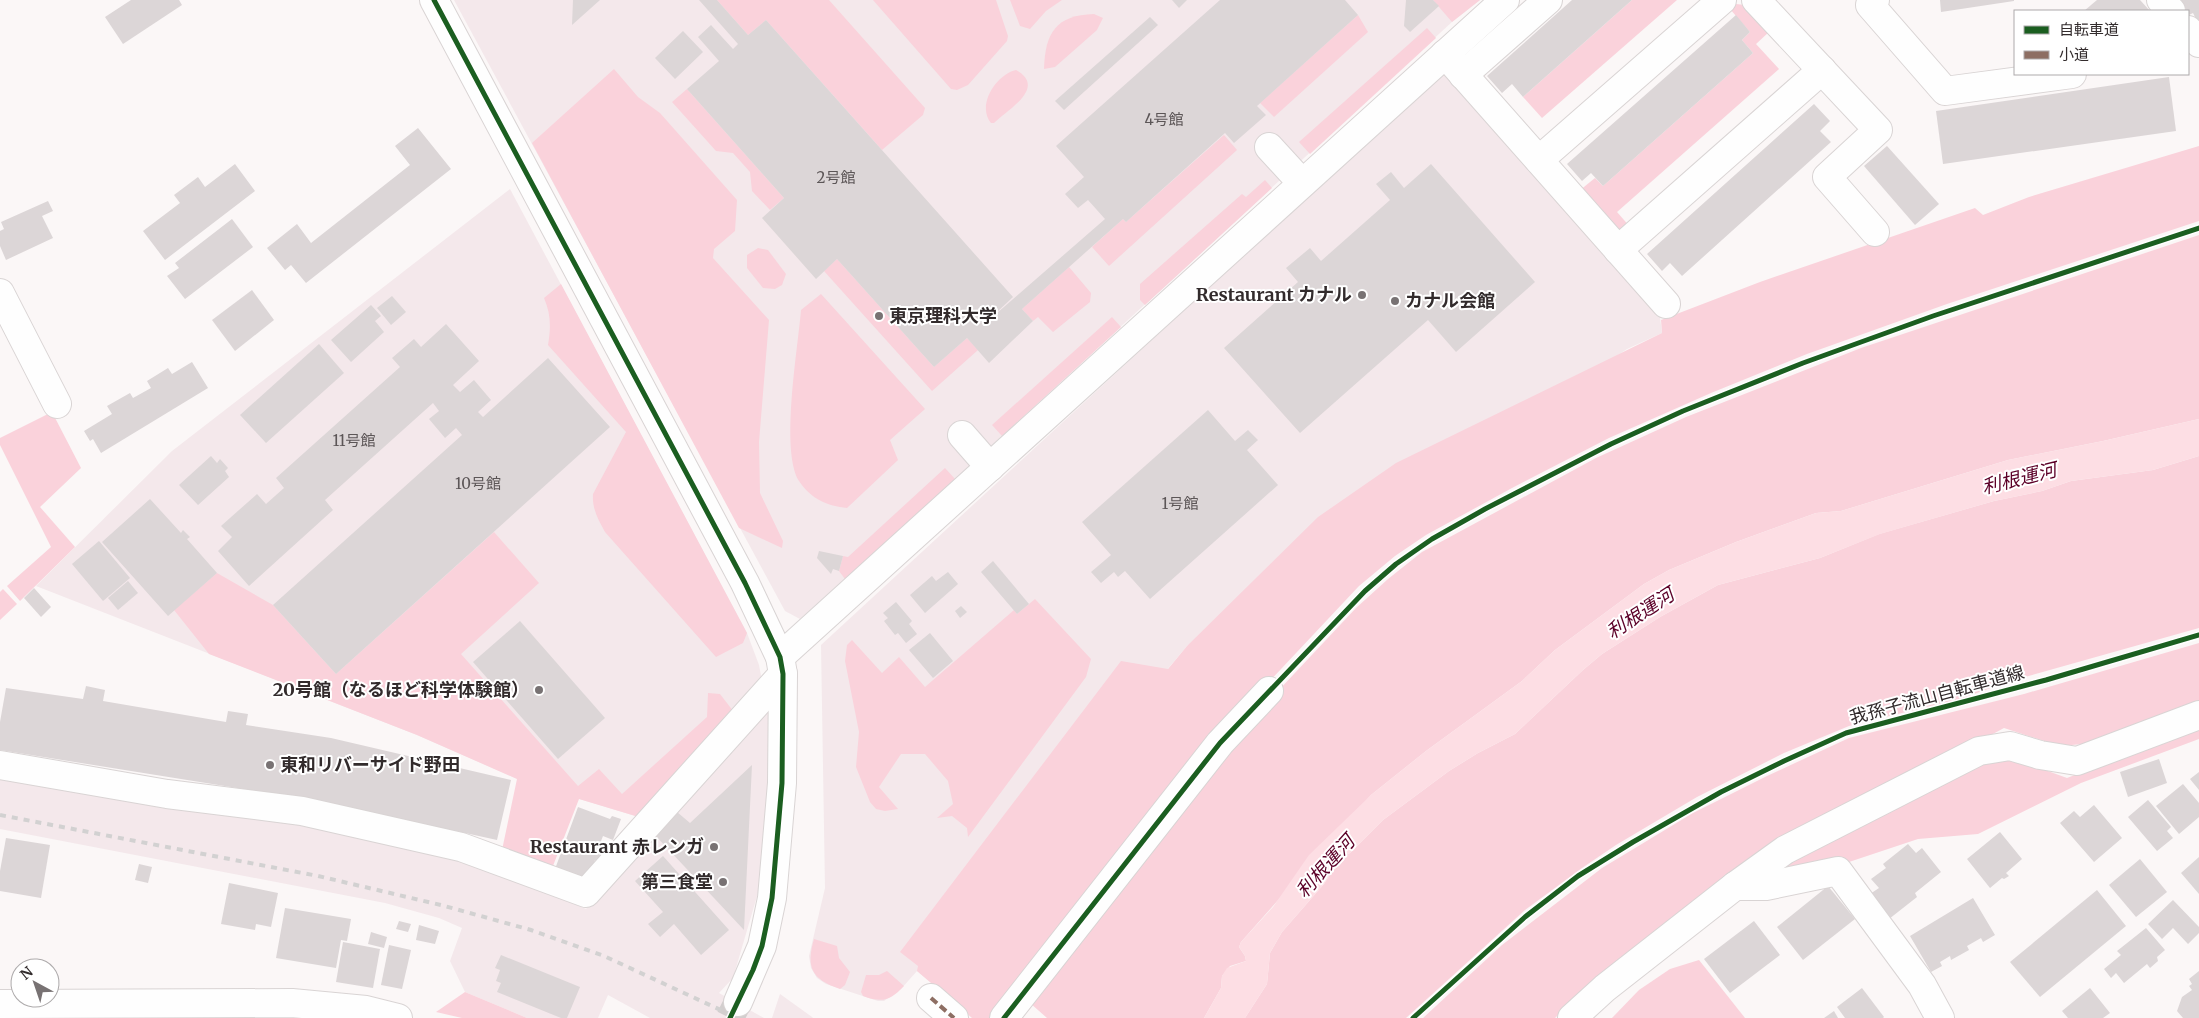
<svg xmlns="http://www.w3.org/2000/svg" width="2199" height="1018" font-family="Merriweather,'Noto Sans JP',serif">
<rect width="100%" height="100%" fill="#fbf7f7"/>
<!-- built -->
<g fill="#f4e8eb">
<path d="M454,0h1026l-28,22 -497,457 -155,140 -15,-8z"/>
<path d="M1447,68l212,241 3,24 -35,16 -440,297 -148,176 -110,159 -12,-10 -16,18 -17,12h-6l-52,-17 -9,-6 -6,-10 -2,-12 16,-68 -4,-243z"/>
<path d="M510,189l237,444 12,32 3,16 -120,137 -115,-35 -110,-48 -381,-149 136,-135z"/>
<path d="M771,710l-2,78 -9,98 -27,92 -14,15 45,25h-114l-42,-23 -10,23h-71l-62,-26 -15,-31 12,-33 -23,-10 -54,-15 -385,-74v-52l309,46 177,43 100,43 170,-198z"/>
<path d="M780,994l32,23 1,1h-41z"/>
</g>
<!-- green -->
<g fill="#fad2db">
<path d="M717,0h112l96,108 -2,7 -41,35 -116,-130 -18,15z"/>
<path d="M873,0h123l12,36 -1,5 -39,44 -11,5 -6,-1z"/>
<path d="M1010,0h52l-16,11 -16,18 -10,-3z"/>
<path d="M1433,0h47l-28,22z"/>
<path d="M1632,0h45l-135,118 -19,-21z"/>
<path d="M1736,4l9,1 25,26 -14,13 23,25 -162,143 14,16 -16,5 -36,-42 16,-13 8,8 150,-133 -11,-13 8,-8 -20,-23z"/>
<path d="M1094,14l9,4 -6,12 -42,37 -11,2c1,-36 12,-54 50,-55z"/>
<path d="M1358,15l10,17 -94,85 -14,-14z"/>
<path d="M1427,28l9,10 -126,116 -11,-12z"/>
<path d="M614,69l24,28 22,16 77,87 -2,31 -21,18 -1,9 56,62 -10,122 1,51 23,48 -1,7 -43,-20 -207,-385z"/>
<path d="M1016,70c31,17 -7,39 -22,53h-3c-15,-18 6,-49 25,-53z"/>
<path d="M687,89l97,109 -14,12 -18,-19 -2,-19 -17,-19 -17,-2 -44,-49z"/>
<path d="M1224,135l13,15 -128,116 -17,-19 31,-28 3,3z"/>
<path d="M2199,146v75l-252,83 -140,50 -96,39 -102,45 -97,50 -86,47 -31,21 -36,30 -108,115 -259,317h-20l-55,-47 1,-5 -18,-14 221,-291 47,8 19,-23 131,-129 78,-54 266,-130 -1,-13 99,-38 215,-74 8,7 46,-18z"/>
<path d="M1265,180l7,8 -127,117 -5,-5v-16l102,-90 4,3z"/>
<path d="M2199,235v184l-96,22 -95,19 -167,51 -25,2 -80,29 -67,28 -25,14 -89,66 -33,31 -96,70 -55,44 -130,147 -2,5 6,9 1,5 -16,5 -8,10 -1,12 -17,30h-157l-17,-15 230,-293 96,-102 32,-29 34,-27 174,-94 90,-41 175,-69z"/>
<path d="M758,248l10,2 18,24 -4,11 -7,4 -12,-1 -16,-20v-13z"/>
<path d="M837,259l97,108 33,-29 11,12 -46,41 -108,-120z"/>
<path d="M1069,267l22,26 -1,9 -37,30 -15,-15 -5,4 -11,-12z"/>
<path d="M561,284l186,349 -4,10 -27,14 -111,-125c-7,-13 -13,-23 -12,-38l33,-62 -78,-87c3,-17 3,-31 -4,-47z"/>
<path d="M821,294l104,115 -35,31 8,20 -51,48c-20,-2 -36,-9 -48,-27 -19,-31 -1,-133 2,-171z"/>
<path d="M1112,317l9,10 -119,109 -10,-11z"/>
<path d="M52,412l29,56 -41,39 35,40 -55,54 -13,-15 44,-39 -51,-102v-7z"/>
<path d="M2199,456v172l-192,54 -44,16 -114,28 -65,27 -87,44 -81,48 -34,23 -57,42 -119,108h-161l22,-34 3,-31 12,-21 42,-48 17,-27 9,-4 33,-33 66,-49 29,-18 37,-19 68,-64 19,-16 58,-37 58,-32 102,-27 59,-24 115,-33 48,-10 29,-10 82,-11z"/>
<path d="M945,468l10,11 -110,100 -6,-8 4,-15 5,1z"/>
<path d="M494,532l45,51 -78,71 117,132 21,-17 23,25 85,-77 1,-24 12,1 17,22 -95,102 -63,-19 -28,72 -49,-21 15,-71 -100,-44 -208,-81 -35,-44 43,-37 56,32 63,69z"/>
<path d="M3,589l14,15 -17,16v-28z"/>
<path d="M1035,599l56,60 -5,18 -118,160 -1,-9 -15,-12 -15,2 16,-14 -5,-23 -23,-27h-24l-22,33 19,22 -13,2 -9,-2 -6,-7 -14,-35 3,-35 -14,-71 2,-16 5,-5 30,33 17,-16 26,30 89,-77 3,4z"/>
<path d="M2199,643v60l-104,40 -35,3 -56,-18 -26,14 -411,264 -12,12h-132l79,-73 100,-77 91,-55 74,-37 82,-38 175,-44z"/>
<path d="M2199,727v12l-118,44 -103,51 -60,5 -72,24 -77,17 25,-24 192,-96 26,-2 55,20z"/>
<path d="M814,939l23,7 2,12 11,14 -5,13 -5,4c-29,-10 -34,-22 -26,-50z"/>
<path d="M1699,960l46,58h-133l27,-28 31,-21z"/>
<path d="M887,971l17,15c-14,15 -22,17 -41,10l-2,-4 5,-17h13z"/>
<path d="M465,992l62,26h-65l-26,-6z"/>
</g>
<!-- water -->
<path fill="#fddee4" d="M2199,419v37l-46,14 -82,11 -29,10 -48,10 -114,33 -60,24 -102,27 -58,32 -58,37 -19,16 -68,64 -37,19 -29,18 -66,49 -33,33 -9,4 -17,27 -42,48 -12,21 -3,31 -22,34h-41l17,-30 1,-12 5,-8 19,-7 -1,-5 -6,-9 2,-5 32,-35 36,-52 62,-60 55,-44 96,-70 33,-31 89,-66 25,-14 67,-28 80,-29 25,-2 167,-51 95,-19z"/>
<!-- building -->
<g fill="#dcd6d7">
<path d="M131,0h48l3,5 -59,39 -18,-27z"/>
<path d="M573,0h27l-28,25z"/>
<path d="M699,0h18l31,35 18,-15 247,277 -32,30 124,-108 -17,-19 -10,8 -13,-14 19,-17 -28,-31 164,-146h125l13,15 -101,91 9,9 -32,28 -9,-10 -99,89 -3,-3 -101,90 11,12 -44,42 -22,-25 -33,29 -97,-108 -21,20 -54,-61 22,-20 -97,-109 32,-28 -21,-24 13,-12 22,24 5,-5z"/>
<path d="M1172,0h15l-8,8z"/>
<path d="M1406,0h27l6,6 -29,26 -6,-6z"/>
<path d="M1572,0h60l-109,97 -11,-13 -10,9 -15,-17z"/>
<path d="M1940,0h74v1l-73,11z"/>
<path d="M2097,0h43l10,11h-66z"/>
<path d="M2181,0h18v25l-6,-12 -4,2z"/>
<path d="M1736,15l14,17 -8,8 11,13 -150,133 -12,-13 -9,8 -15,-17z"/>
<path d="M1150,17l8,8 -94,85 -9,-9z"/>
<path d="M683,31l20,21 -28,27 -20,-21z"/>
<path d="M2169,77l7,54 -233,33 -7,-53z"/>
<path d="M1814,104l16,17 -10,10 11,11 -149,134 -12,-13 -8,8 -15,-17z"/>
<path d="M418,128l33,41 -145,114 -15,-18 -6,5 -18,-22 30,-24 14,19 99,-78 -15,-19z"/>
<path d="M1887,146l52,58 -24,21 -51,-59z"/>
<path d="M235,164l20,27 -90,69 -22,-29 37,-28 -6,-8 24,-18 7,10z"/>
<path d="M1431,164l104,118 -79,70 -28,-32 -128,113 -76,-85 74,-66 -12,-14 24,-20 11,13 69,-61 -14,-16 15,-12 13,16z"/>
<path d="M48,201l5,10 -11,5 11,22 -47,22 -6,-14v-15l4,-2 -3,-7z"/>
<path d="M232,219l21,28 -68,52 -18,-23 12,-8 -4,-5z"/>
<path d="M252,290l22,30 -39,31 -23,-31z"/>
<path d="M392,296l14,16 -15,13 -14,-17z"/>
<path d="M371,305l10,11 -6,5 9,11 -33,30 -20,-22z"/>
<path d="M446,324l33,37 -26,24 7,7 14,-12 17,20 -13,12 5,5 65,-59 62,69 -274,247 -63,-69 189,-170 -6,-7 -11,10 -16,-19 10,-8 -6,-8 -108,97 8,10 -84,76 -31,-35 14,-14 -11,-11 36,-32 9,10 18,-16 -8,-10 124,-111 -8,-9 22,-19 7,8z"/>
<path d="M319,344l25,29 -78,70 -26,-28z"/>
<path d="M192,362l16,26 -107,65 -8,-14 -3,2 -6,-10 28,-17 -5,-8 23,-13 3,5 18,-10 -4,-7 21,-13 4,6z"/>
<path d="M1208,410l27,31 13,-11 10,10 -11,10 31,35 -128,114 -25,-28 -7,6 -4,-5 -13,11 -10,-11 20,-17 -29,-33z"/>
<path d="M211,456l6,7 3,-4 8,9 -3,3 4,6 -31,28 -19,-20z"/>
<path d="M150,499l31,34 2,-3 7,7 -3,2 30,34 -49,43 -66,-74z"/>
<path d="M99,541l31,37 -27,23 -31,-37z"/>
<path d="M819,551l24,5 -4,15 -6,-2 -2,5 -14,-16z"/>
<path d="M993,561l36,43 -12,10 -36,-42z"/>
<path d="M948,572l10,12 -33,29 -15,-18 22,-19 4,5z"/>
<path d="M128,581l10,12 -20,17 -10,-12z"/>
<path d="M34,588l17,19 -10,10 -17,-19z"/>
<path d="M896,602l16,19 -3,3 8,10 -11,9 -8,-10 -3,2 -11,-14 4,-3 -5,-5z"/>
<path d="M961,606l6,6 -7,6 -5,-7z"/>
<path d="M520,621l85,97 -47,41 -85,-97z"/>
<path d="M930,633l23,28 -20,17 -24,-28z"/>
<path d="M86,686l19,4 -2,11 123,21 2,-11 20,3 -2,11 85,13 180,42 -14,60 -173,-38 -324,-52v-28l6,-34 77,11z"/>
<path d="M2159,759l8,24 -39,14 -8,-25z"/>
<path d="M752,765l-8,165 -90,-96 23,-22 13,11z"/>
<path d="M2199,772v18l-9,-11z"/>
<path d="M2183,784l16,19v14l-20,17 -23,-28z"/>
<path d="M2148,800l23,27 -4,4 6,7 -16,13 -29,-34z"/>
<path d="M2094,805l28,33 -28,24 -34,-39 14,-12 6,6z"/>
<path d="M578,807l32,12 2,-3 9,3 -8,21 -10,-4 -4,10 5,2 -5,14 -4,-2 -3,9 -13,9 -24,-9z"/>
<path d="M2000,832l22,27 -16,14 3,3 -5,3 -2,-1 -12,10 -23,-29z"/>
<path d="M6,838l44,7 -9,53 -41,-7v-20z"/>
<path d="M1908,844l8,9 6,-5 19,24 -26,21 2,4 -28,22 -19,-25 9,-6 -8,-9 15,-11 -3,-4z"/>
<path d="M663,856l66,74 -28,25 -27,-31 -14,13 -12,-13 15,-12 -28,-31z"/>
<path d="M2199,857v37l-18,-21z"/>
<path d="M2140,859l27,33 -31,25 -27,-32z"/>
<path d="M139,864l13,3 -4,16 -13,-3z"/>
<path d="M229,883l49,10 -7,34 -15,-3 -1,6 -34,-6z"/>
<path d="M1828,886l27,33 -52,41 -26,-33z"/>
<path d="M2097,890l29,36 -86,71 -30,-35z"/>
<path d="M1973,898l22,37 -12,7 -2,-4 -14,8 2,4 -18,10 -1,-4 -10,6 2,4 -11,6 -21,-36z"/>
<path d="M2173,900l26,27v6l-11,11 -15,-16 -11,11 -14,-15z"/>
<path d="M285,908l66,11 -4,22 -6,-1 -5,28 -60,-10z"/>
<path d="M399,921l12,3 -3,8 -12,-3z"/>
<path d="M1754,921l26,34 -50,38 -26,-34z"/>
<path d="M419,925l20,6 -4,13 -19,-4z"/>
<path d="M2146,928l19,22 -8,7 1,4 -8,7 -3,-4 -23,19 -8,-10 -5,5 -7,-9 17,-14 -4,-4z"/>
<path d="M371,932l16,5 -3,11 -16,-4z"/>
<path d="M343,942l37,7 -7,39 -37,-6z"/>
<path d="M389,945l22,5 -9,39 -21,-4z"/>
<path d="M501,955l79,32 -13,31h-6l-64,-26 4,-9 -5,-2 4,-11 -5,-2z"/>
<path d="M2199,971v47h-16l-6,-7 5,-14 10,-7 -3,-4 3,-2 -3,-5z"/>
<path d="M1862,988l22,29 -1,1h-38l-8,-11z"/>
<path d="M2090,988l20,25 -7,5h-35l-6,-7z"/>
<path d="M1834,1011l4,7h-14z"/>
</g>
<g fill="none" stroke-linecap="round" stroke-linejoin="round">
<!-- minor-tunnel -->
<path stroke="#d3cece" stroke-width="28" stroke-dasharray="28 14" stroke-linecap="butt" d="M730,1018l8,-16"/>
<defs>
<g id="minor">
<path d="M434,0l311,583 35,74 3,17 -1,109 -10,115 -10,48 -24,56"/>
<path d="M1756,0l122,130 -51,47 48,55"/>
<path d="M1875,0l-5,5 75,86 127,-17"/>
<path d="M2161,0l10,11"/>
<path d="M2188,30l11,13"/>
<path d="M1445,54l221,250"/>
<path d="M1463,75l85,-75"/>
<path d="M1269,147l33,36"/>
<path d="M1539,160l183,-160"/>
<path d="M1618,250l204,-180"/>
<path d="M0,293l57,111"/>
<path d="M962,435l28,32"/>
<path d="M780,657l725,-657"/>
<path d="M0,765l167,29 135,17 159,36 125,46 197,-219"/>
<path d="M1735,886h31l72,-15 84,114 18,33"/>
<path d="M931,998l23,20"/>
<path d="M0,1004l292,-1 74,7 32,8"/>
<path d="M1004,1018l216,-275 49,-52"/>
<path d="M1572,1018l33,-30 130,-102 50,-36 194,-99 31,-5 30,9 37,6 122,-46"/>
</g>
</defs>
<!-- minor casing -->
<use href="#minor" stroke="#d9d4d4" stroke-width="30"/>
<!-- minor -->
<use href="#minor" stroke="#fefefe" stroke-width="28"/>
<!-- rail -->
<path stroke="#d2d1d1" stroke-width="4" stroke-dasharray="6 6" stroke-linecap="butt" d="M0,815l318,61 123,29 90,25 73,26 134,62"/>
<!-- quiet -->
<path stroke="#8d6e63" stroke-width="4" stroke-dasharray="8 4" stroke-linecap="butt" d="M931,998l23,20"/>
<defs>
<g id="cycleway">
<path d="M434,0l311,583 35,74 3,17 -1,109 -10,115 -10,48 -9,24 -23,48"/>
<path d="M1004,1018l216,-275 145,-152 31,-27 36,-25 53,-30 126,-65 72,-33 120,-48 130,-47 266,-88"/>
<path d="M1413,1018l112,-101 53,-41 55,-34 88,-50 63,-31 62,-28 200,-53 153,-45"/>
</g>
</defs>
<!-- cycleway casing -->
<use href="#cycleway" stroke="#fff" stroke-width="8"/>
<!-- cycleway -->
<use href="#cycleway" stroke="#1b5e20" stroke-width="5"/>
</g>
<!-- markers -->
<g fill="#787273" stroke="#fff" stroke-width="2">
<circle cx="1362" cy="295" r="5"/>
<circle cx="1395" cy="301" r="5"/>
<circle cx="879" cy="316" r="5"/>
<circle cx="539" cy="690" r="5"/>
<circle cx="270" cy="765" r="5"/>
<circle cx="714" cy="847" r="5"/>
<circle cx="723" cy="882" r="5"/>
</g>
<g text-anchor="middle" stroke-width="4" stroke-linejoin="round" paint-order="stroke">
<!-- number labels -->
<g font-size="15" fill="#5c5657">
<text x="1164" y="125">4号館</text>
<text x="836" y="183">2号館</text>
<text x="354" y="446">11号館</text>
<text x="478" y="489">10号館</text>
<text x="1180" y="509">1号館</text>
</g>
<!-- poi labels -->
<g font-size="18" font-weight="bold" fill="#322b2c" stroke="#fff" text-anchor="end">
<text x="1352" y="301">Restaurant カナル</text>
<text x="1405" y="307" text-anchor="start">カナル会館</text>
<text x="889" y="322" text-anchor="start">東京理科大学</text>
<text x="529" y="696">20号館（なるほど科学体験館）</text>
<text x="280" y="771" text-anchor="start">東和リバーサイド野田</text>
<text x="704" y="853">Restaurant 赤レンガ</text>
<text x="713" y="888">第三食堂</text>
</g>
<!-- street labels -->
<g font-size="18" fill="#322b2c" stroke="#fff">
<text transform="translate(1937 695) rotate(-15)" y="6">我孫子流山自転車道線</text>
</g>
<!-- water labels -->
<g font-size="19" font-style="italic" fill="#5c0028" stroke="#fff">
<text transform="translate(2019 478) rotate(-14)" y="7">利根運河</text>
<text transform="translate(1640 613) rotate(-33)" y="7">利根運河</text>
<text transform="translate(1325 866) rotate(-48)" y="7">利根運河</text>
</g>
</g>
<!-- legend -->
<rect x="2014" y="10" width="175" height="65" fill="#ffffff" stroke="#adaaab"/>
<rect x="2024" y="26" width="25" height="8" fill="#1b5e20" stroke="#adaaab"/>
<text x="2059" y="35" font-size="15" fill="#322b2c">自転車道</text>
<rect x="2024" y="51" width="25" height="8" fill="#8d6e63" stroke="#adaaab"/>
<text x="2059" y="60" font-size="15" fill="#322b2c">小道</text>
<!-- north arrow -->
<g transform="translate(35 983) rotate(320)"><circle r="24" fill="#ffffff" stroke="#adaaab"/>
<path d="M0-4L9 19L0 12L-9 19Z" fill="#787273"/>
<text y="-8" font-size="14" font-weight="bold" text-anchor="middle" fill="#322b2c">N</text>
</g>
</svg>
